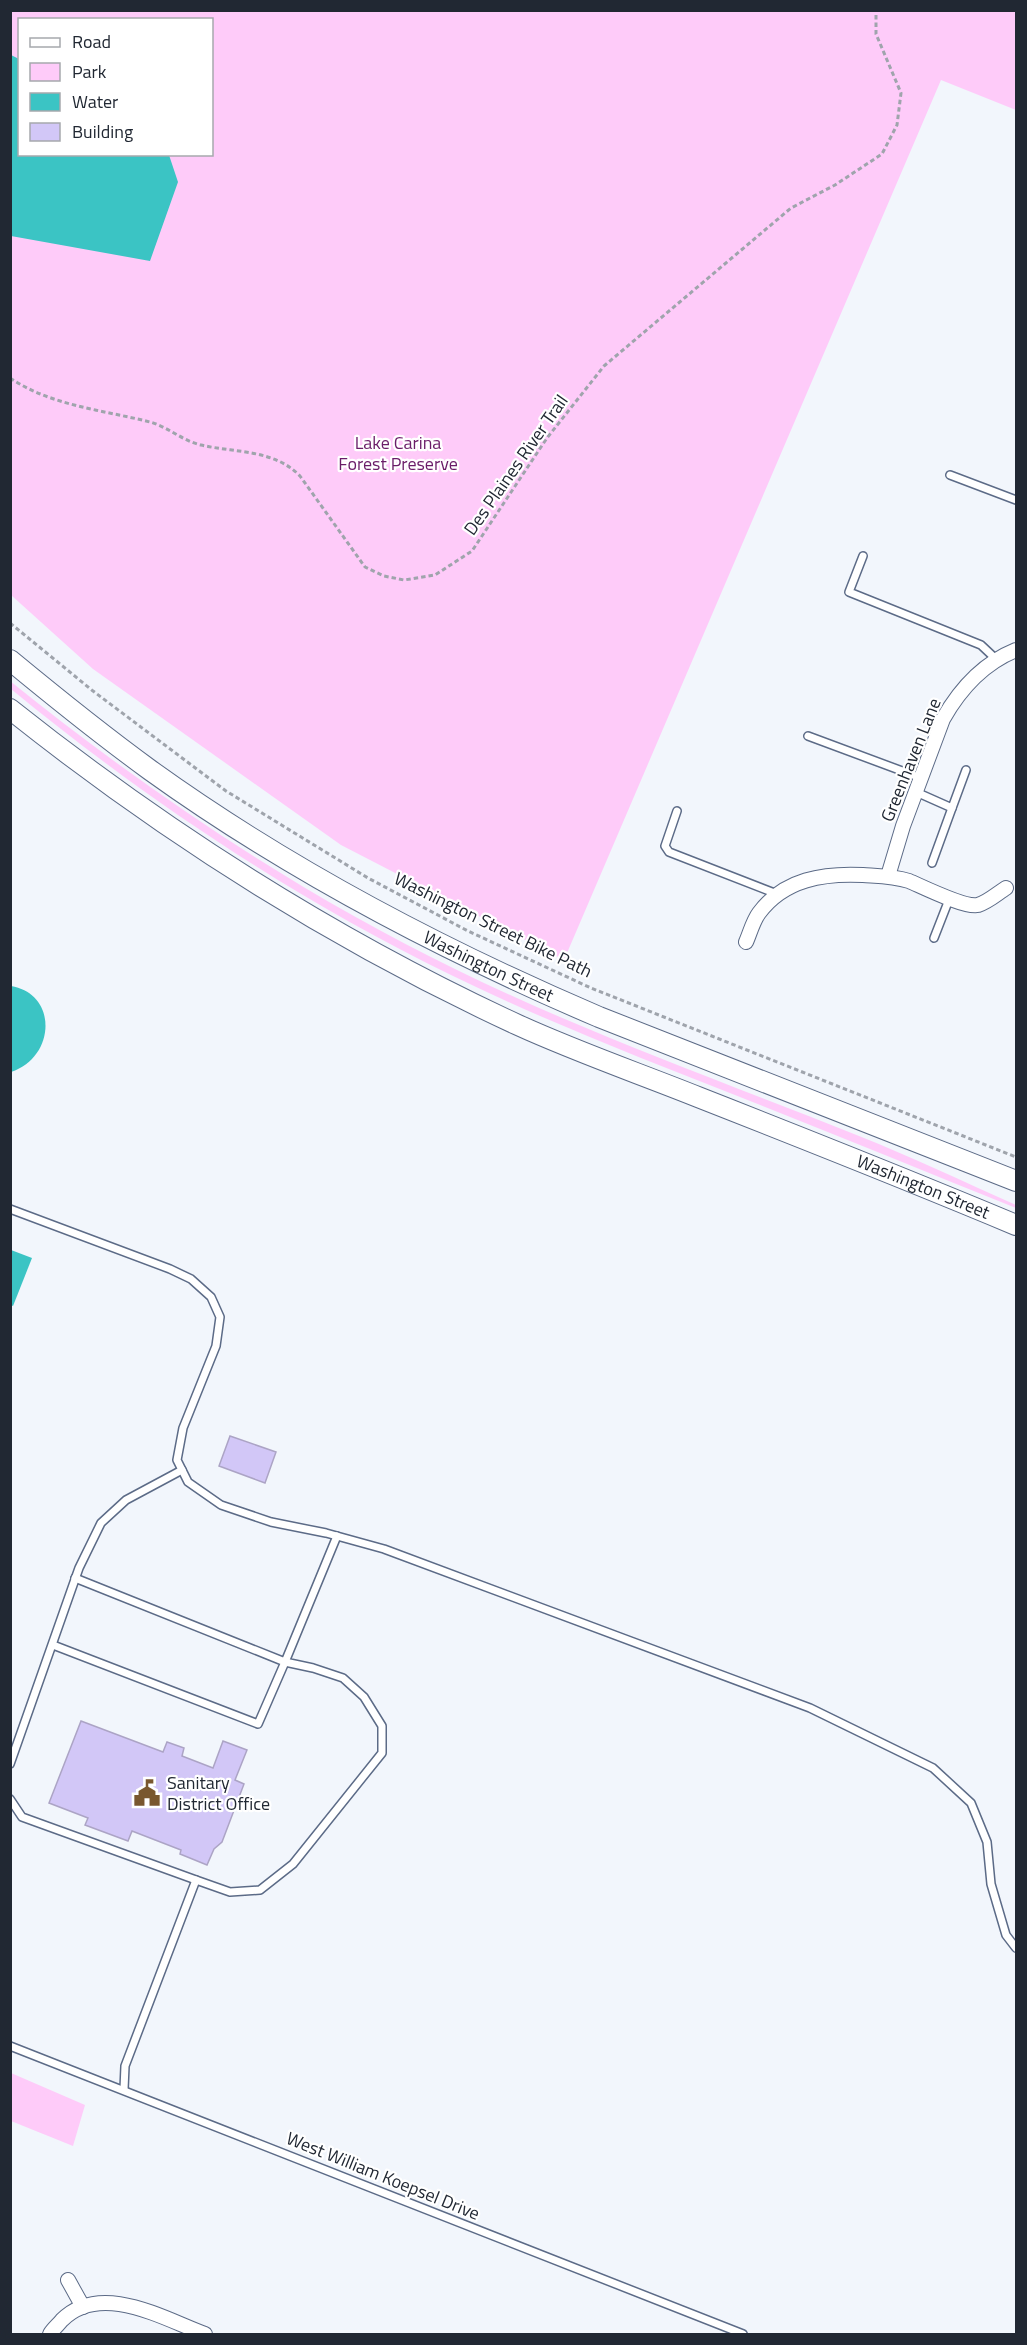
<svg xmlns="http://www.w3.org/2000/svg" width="1027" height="2345" font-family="'Titillium Web',sans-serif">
<rect width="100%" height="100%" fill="#f2f6fc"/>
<!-- green -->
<g fill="#fecbf9" fill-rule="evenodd">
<path d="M11,11h1005v99l-75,-30 -377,880 -223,-115 -248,-176 -82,-74zM20,20h192v134h-192z"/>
<path d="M10,681c139,112 287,211 447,289 131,64 267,112 402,166 53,21 105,46 157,69v3c-92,-37 -183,-74 -276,-111 -97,-38 -195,-76 -289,-122 -158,-77 -305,-175 -440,-286z"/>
<path d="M11,2073l74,32 -12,41 -62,-25z"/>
</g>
<!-- water -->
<g fill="#3bc4c4">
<path d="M11,55l8,4 1,95 149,1 9,27 -28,79 -139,-25z"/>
<path d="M11,986c47,8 45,71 0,86z"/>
<path d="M11,1250l21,8 -19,48 -2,-1z"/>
</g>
<!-- building -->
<g fill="#d2c7f7" stroke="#aca4c5" stroke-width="1.5">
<path d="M230,1436l46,16 -11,31 -46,-17z"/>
<path d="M81,1721l82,31 4,-10 17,6 -2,8 31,12 10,-27 24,9 -12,30 9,4 -22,58 -8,7 -7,16 -27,-11 1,-4 -49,-19 -4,10 -43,-16 3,-7 -39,-15z"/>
</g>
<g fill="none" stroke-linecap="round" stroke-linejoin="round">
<defs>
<g id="lane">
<path d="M950,475l66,25"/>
<path d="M863,556l-14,36 132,53 17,16"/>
<path d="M808,736l113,42"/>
<path d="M916,792l36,16 14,-38"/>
<path d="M677,811l-12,35 4,6 108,42"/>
<path d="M932,863l20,-55"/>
<path d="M934,938l16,-41"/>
<path d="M10,1209l160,60 21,10 20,18 9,20 -4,29 -33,82 -6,32 11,22 33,23 50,17 55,11 58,16 426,159 123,60 38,35 16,39 4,42 15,51 10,13"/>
<path d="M53,1645l205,79 27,-62 -210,-84"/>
<path d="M10,1764l69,-196 22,-45 25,-23 56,-30"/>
<path d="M10,1799l12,18 174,63"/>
<path d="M10,2046l733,288"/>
<path d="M124,2089l1,-23 71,-186 34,12 30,-2 33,-26 89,-111v-27l-18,-29 -21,-19 -30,-10 -28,-6 52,-126"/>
</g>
<g id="street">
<path d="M888,876l15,-50 40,-107c17,-30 41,-56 73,-69"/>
<path d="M746,942c4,-9 7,-21 13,-29 25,-34 65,-40 104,-38 15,1 31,1 46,6 14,6 56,27 69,24 10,-3 20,-12 28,-17"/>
<path d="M68,2280l15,27"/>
<path d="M50,2334c3,-5 8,-9 12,-14 39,-39 102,-1 143,14"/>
</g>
<g id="secondary">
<path id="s1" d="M10,660c46,38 92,75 140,110 139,100 292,180 449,247l417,164"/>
<path id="s2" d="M10,709c157,125 326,232 508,316 59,27 120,48 180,72 107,42 213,84 318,128"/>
</g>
</defs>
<!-- lane casing -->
<use href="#lane" stroke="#5c6b87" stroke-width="10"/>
<!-- street casing -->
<use href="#street" stroke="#5c6b87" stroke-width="16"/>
<!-- secondary casing -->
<use href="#secondary" stroke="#5c6b87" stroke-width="22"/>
<!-- path -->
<g stroke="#9fa4ac" stroke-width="3" stroke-dasharray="4.5 3" stroke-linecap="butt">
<path d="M10,378c42,28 93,32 140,44 18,5 33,19 51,23 34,8 73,4 99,31l65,91 19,9 20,4 31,-5 37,-24 75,-113 57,-72 187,-158 44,-23 47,-31 15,-29 4,-32 -25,-59v-24"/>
<path d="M10,623l83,68 133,100 142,87 100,53 123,57 425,169"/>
</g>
<!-- lane -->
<use href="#lane" stroke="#fff" stroke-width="7"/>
<!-- street -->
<use href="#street" stroke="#fff" stroke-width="14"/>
<!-- secondary -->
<use href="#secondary" stroke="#fff" stroke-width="20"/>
</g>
<!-- icons -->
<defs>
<symbol id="civic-bare" viewBox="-9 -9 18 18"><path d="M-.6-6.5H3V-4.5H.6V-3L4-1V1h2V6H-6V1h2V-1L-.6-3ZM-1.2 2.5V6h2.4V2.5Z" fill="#79572f" stroke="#fff" stroke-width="2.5" paint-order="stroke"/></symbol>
</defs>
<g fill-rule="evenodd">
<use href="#civic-bare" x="128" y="1774" width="38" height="38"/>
</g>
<g text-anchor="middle" stroke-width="4.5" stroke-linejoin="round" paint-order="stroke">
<!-- park labels -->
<g font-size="18" fill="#6a1c68" stroke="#fff">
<text x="398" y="449">Lake Carina<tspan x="398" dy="21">Forest Preserve</tspan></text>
</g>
<!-- street labels -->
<g font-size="18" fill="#212833" stroke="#fff">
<text transform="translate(516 465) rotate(-55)" y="6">Des Plaines River Trail</text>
<text transform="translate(911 760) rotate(-68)" y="6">Greenhaven Lane</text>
<text transform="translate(493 925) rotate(26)" y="6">Washington Street Bike Path</text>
<text dy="6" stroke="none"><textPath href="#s1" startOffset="570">Washington Street</textPath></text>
<text dy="6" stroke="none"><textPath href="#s2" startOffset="1036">Washington Street</textPath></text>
<text transform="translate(383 2176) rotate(22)" y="6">West William Koepsel Drive</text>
</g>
<!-- poi labels -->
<g font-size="18" fill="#212833" stroke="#fff" text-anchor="start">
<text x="167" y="1789">Sanitary<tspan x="167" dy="21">District Office</tspan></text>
</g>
</g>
<!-- border -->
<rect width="1027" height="2345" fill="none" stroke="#212833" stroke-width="24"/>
<!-- legend -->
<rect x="18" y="18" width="195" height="138" fill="#ffffff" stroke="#a6a9ad" stroke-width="1.5"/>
<rect x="30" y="38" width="30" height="9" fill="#ffffff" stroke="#a6a9ad" stroke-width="1.5"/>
<text x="72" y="48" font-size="18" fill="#212833">Road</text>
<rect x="30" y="63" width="30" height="18" fill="#fecbf9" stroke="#a6a9ad" stroke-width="1.5"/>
<text x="72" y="78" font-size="18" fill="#212833">Park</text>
<rect x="30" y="93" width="30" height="18" fill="#3bc4c4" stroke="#a6a9ad" stroke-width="1.5"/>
<text x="72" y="108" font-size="18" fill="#212833">Water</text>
<rect x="30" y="123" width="30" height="18" fill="#d2c7f7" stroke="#a6a9ad" stroke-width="1.5"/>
<text x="72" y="138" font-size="18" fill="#212833">Building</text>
</svg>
